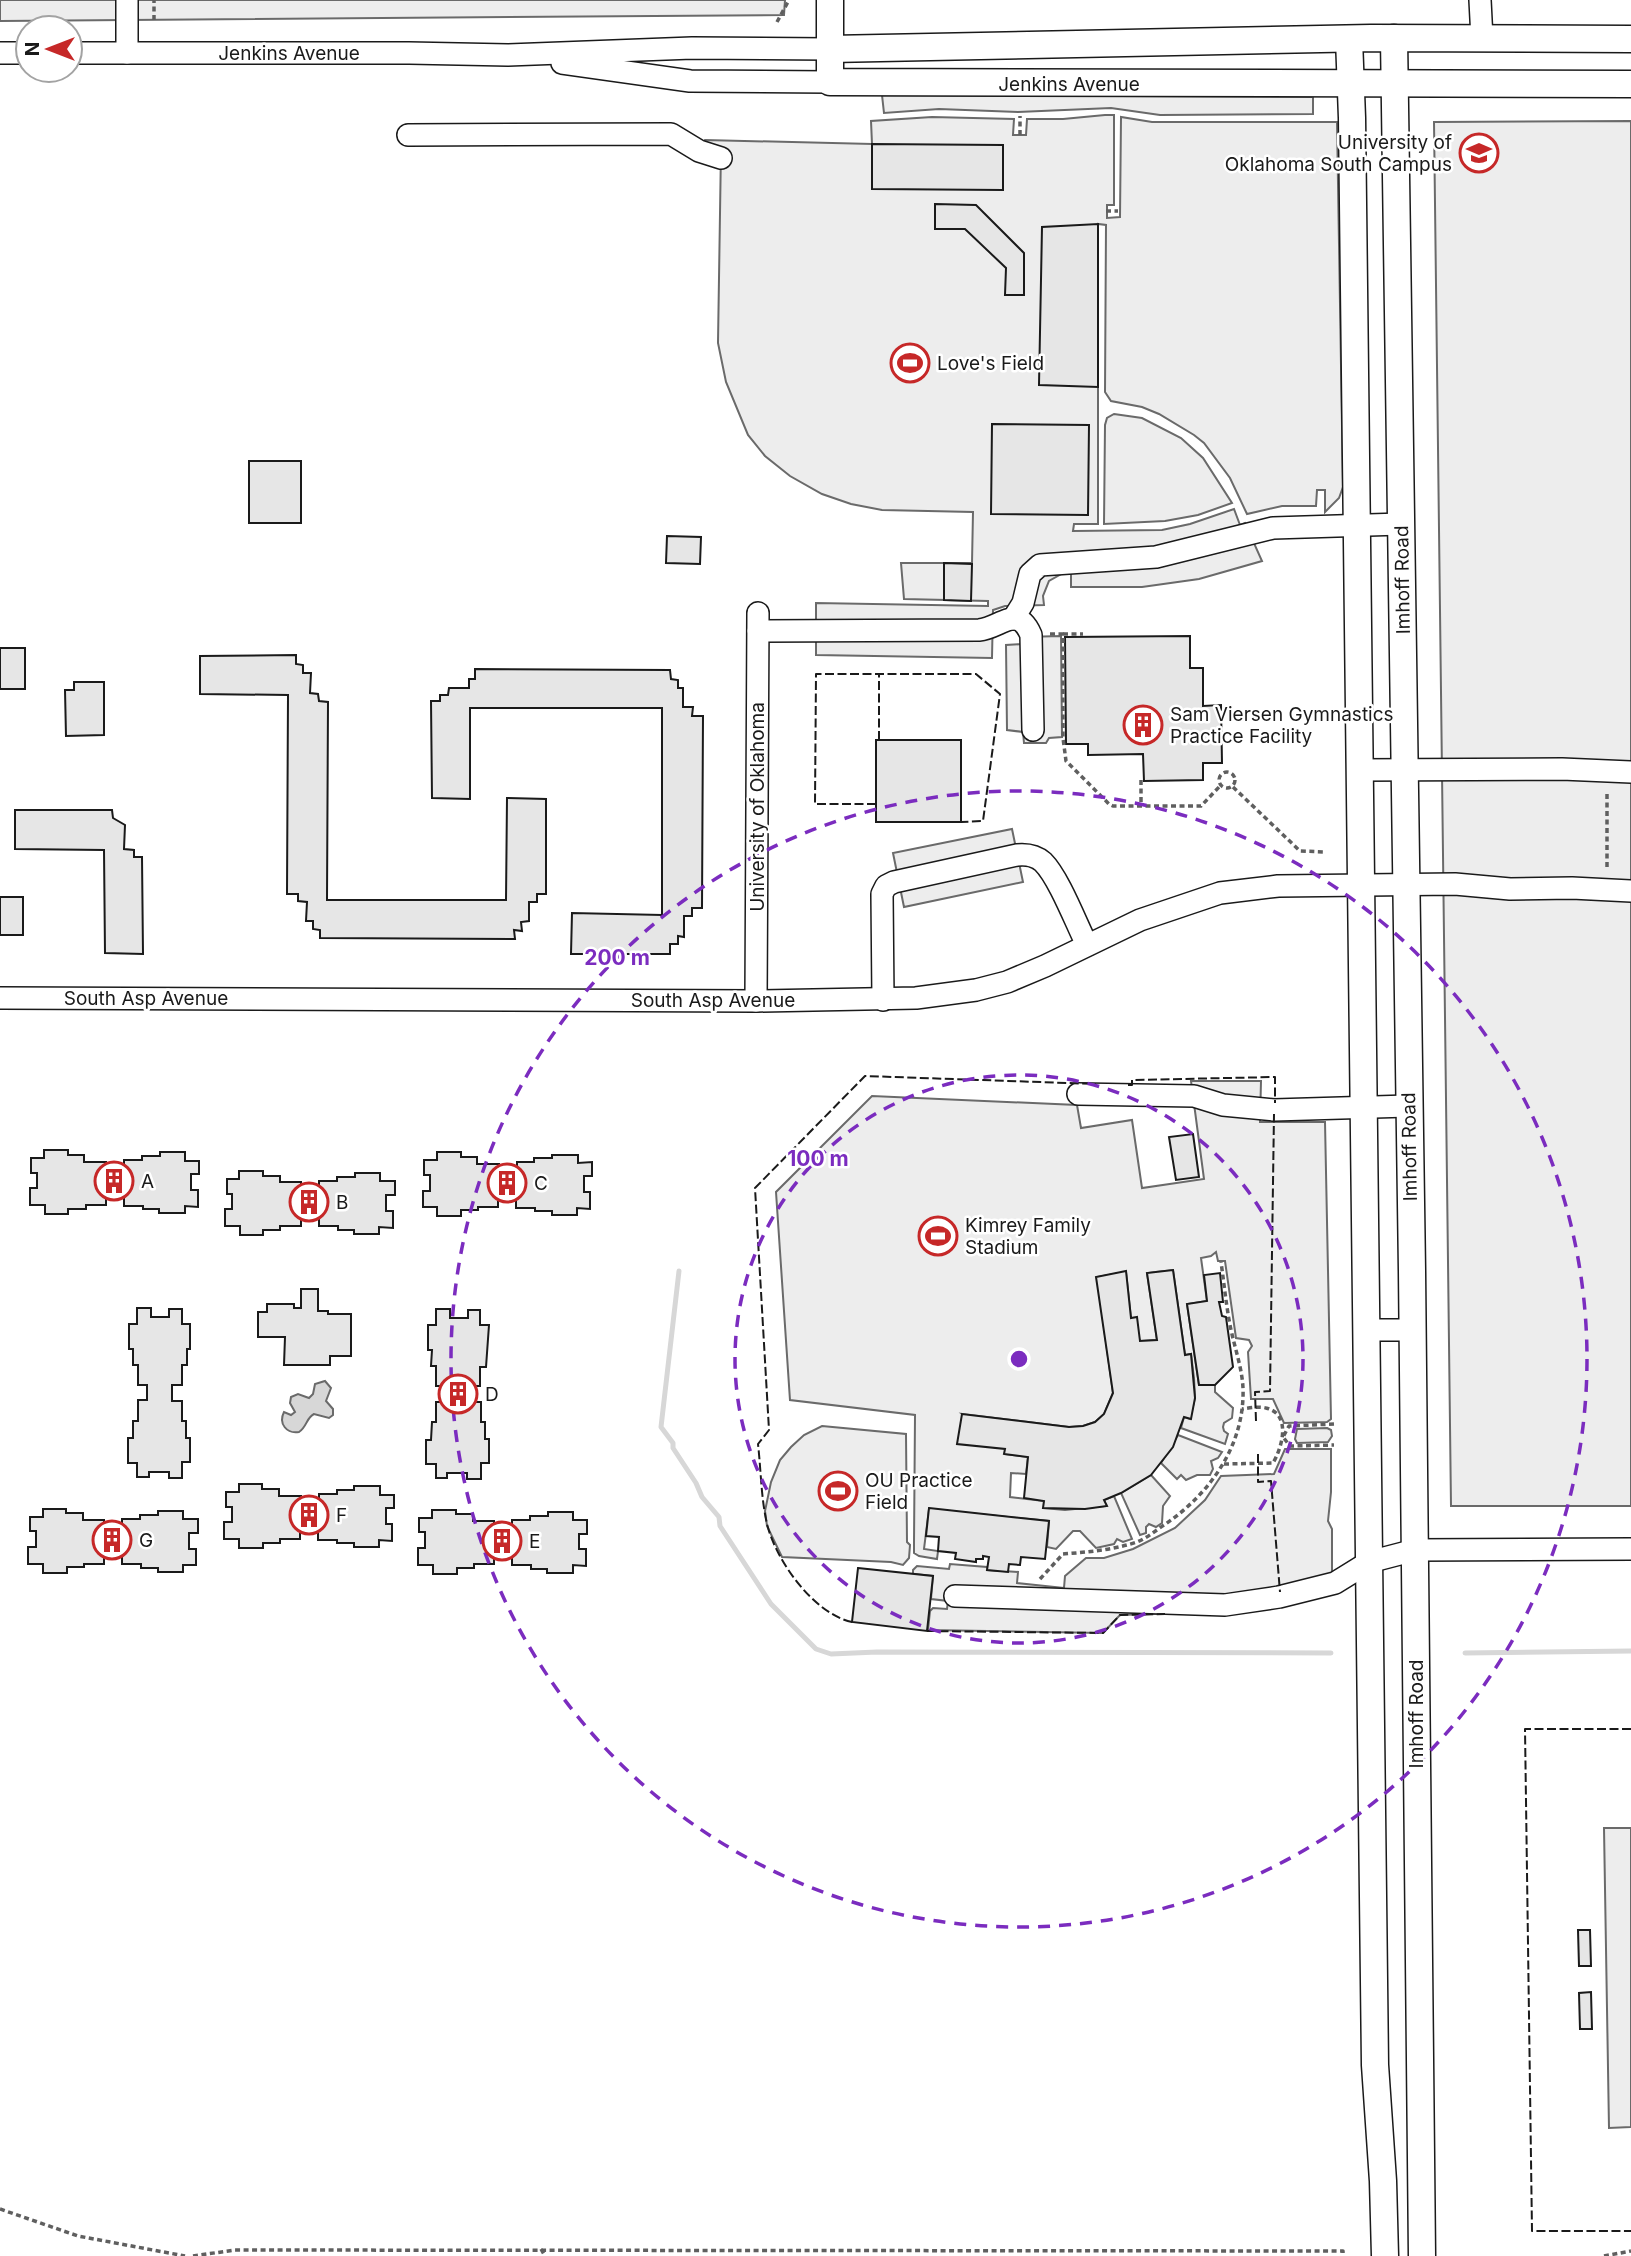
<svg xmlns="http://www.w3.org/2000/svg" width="1631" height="2256" font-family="Inter,sans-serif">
<rect width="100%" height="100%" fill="#fff"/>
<!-- built -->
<g fill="#ededed" stroke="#6a6a6a" stroke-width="2">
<path d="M0,0h785l-1,15 -784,6z"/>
<path d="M882,95l431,2v17l-153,1 -49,-7 -93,4 -79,-3 -55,4z"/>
<path d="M1105,115h9v90h-7v13l13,-1 1,-100 31,5h185l6,365 -4,11 -14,14v-22h-8l-1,16h-34l-35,8 -17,-36 -26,-35 -10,-8 -35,-21 -17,-7 -31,-6 -6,-9 1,-167 -8,-1v300h-24l-1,7 89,-1 28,-6 44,-15 6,16 5,-2 17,38 -63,18 -57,8h-71v-14l-6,-1 -16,9 -6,15 1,9 -39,1 -12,4 -1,48 -176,-3v-52l172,3v-5l-84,-2 -3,-36h71l1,-51 -91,-2 -31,-6 -29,-10 -32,-18 -25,-20 -17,-21 -22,-53 -8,-39 3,-194 -17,-7 1,-2 167,4 -1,-23 61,-4 82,2 -1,16h13l1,-16h36z"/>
<path d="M1631,121v1385h-180l-17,-1384z"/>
<path d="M1114,414l28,4 39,20 22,20 29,45 -34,12 -33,6 -61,3 1,-99 2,-7z"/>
<path d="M1061,636l1,101 -13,1 -3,5h-22l-1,-11 -16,-2 -1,-85 16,-1 2,-7z"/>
<path d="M1012,829l11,53 -119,25 -11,-54z"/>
<path d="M1191,1081h70l-1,41h65l6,297 -4,3 -43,1 -11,-24h-22l-3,-47 4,-6 -3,-6 -13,-2 -11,-77h-7l-2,-9 -5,4 -10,2 6,43 -20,3 12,81h16v7l18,16 -1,10 -8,5 -1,4 1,4 4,3 -3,10 -44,-16 3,-11 6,2 5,-21 -1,-20 -3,-24 -6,1 -12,-85 -26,3 10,67 -17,1 -9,-23 -5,-46 -29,5 16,116 -9,21 -9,8 -12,4 -14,1 -107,-13 43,35v5l23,3 -2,17 -15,-1 -1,24 34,4v7l21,2 41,-4 -2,-6 10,-4 18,43 -9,3 -6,-3 -3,5 -18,4 -16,-17h-7l-17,18 -9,-2 2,-26 -120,-12 -5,40 14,2 -1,8 -18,-3 -5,-3v-10l1,-128 -125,-15 -14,-208 96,-96 205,9 4,23 51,-8 10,68 62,-9z"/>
<path d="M822,1426l84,8 1,108 3,3 -1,13 -6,7 -12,-3 -109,-5 -15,-31 -2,-15 6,-29 9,-22 11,-13 13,-12z"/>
<path d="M1327,1428l4,2 1,6 -4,6 -31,1 -2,-4 2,-10z"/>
<path d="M1178,1435l44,17 -4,6 -7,3 2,8 -3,6h-13l-11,5 -5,-5 -4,4 -16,-16z"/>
<path d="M1285,1449h46v43l-3,29 4,8v47l-151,37 -61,2 -17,18 -175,-3 2,-19 3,-3 14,1 1,-8 -17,-2 2,-23 -20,-2v-4l4,-4 32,3 1,-5 37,3 1,3 30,2 -1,11 47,5 1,-12 21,-18h18l29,-9 42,-21 30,-28 16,-24 53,-2z"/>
<path d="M1151,1475l19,21 -7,10 -1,17 -6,4 -7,-3 -3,3v6l-6,2 -19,-42z"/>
<path d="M1604,1828h27v299l-22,1z"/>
</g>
<!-- water -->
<path fill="#d7d7d7" stroke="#6a6a6a" stroke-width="2" d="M325,1381l6,7 -5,13 7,8v6l-4,3 -15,-4c-8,4 -7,13 -15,18 -12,2 -21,-8 -15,-20l7,3 4,-3 -5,-9 1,-6 7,-3 11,4 4,-4 2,-10z"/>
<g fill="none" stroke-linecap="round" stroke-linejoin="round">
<!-- stream -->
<g stroke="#d7d7d7" stroke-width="5">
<path d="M679,1271l-18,156 12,16v5l23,35 6,14 17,20 1,9 51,78 45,45 15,5 46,-2 454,1"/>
<path d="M1465,1653l166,-2"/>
</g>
</g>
<!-- building -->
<g fill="#e6e6e6" stroke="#1a1a1a" stroke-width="2">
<path d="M872,144l131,1v45l-131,-1z"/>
<path d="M935,204l41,1 48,48v42h-19l1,-27 -41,-39h-30z"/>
<path d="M1098,224v163l-59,-2 3,-158z"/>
<path d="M992,424l97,1 -1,90 -97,-1z"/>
<rect x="249" y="461" width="52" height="62"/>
<path d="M667,536l34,1 -1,27 -34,-1z"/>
<path d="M944,563l28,1 -1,37 -27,-1z"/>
<path d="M1190,636v32h13v38l18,-1 1,58h-19v17l-59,1 -1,-27 -55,1v-11h-22l-1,-107z"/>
<rect x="0" y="648" width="25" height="41"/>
<path d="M296,655v9l7,1v8h8l-1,20 8,1 1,7 9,1 -1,198h179l1,-102 39,1v95h-9v8h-8v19l-8,1 1,9 -8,-1 1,9 -195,-1v-8l-7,-1v-8h-7l1,-19 -9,-1v-7h-11l1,-199 -88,-1v-38z"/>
<path d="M475,669l195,1 1,9 7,1v8h5v19h10l-1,9h11l-1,192h-10v8h-8v21l-6,-1v8h-8v10h-99l1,-41 90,2v-207h-192v91l-38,-1 -1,-97h9v-6h8l1,-7h20v-9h6z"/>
<path d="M74,682h30v53l-38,1 -1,-46h9z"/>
<rect x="876" y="740" width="85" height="82"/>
<path d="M15,810h97l1,8 12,7 -1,24 10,1v7h8l1,97 -38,-1 -1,-103 -89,-1z"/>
<rect x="0" y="897" width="23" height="38"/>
<path d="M1193,1134l6,43 -23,3 -7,-43z"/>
<path d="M44,1150h24v5h16v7h22v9h18v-11h18v-4h18v-4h25v9h14v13h-8v16h7v17l-13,-1v7h-26v-4h-16v-3h-19v-10h-18v9h-20v4h-18v5h-23v-9h-15v-17h7v-15h-6v-15h13z"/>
<path d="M437,1152h24v5h16v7h22v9h18v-11h17v-4h18v-3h26v8l14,-1v14h-8v16h6v17l-13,-1v7h-25v-4h-17v-3h-19v-10h-18v9h-20v3h-17v6h-24v-9h-14v-16h7v-16h-6v-15h13z"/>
<path d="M239,1171h24v5h17v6h21v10h18v-11h18v-4h18v-4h25v8h15v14h-9v16h7v17l-14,-1v7h-25v-4h-16v-4h-19v-9h-18v9h-21v4h-17v5h-23v-9h-15v-17h7v-15h-5v-15h12z"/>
<path d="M1173,1270l12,85 6,-1 4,44 -4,21 -7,-2 -11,30 -22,28 -30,18 -17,7 3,6 -22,3 -42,-1 1,-7 -20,-3 4,-41 -24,-3 1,-5 -48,-5 5,-30 107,13 14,-1 12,-4 9,-8 9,-21 -17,-116 30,-6 5,47 6,-1 3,24 17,-1 -10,-67z"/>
<path d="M1220,1273l3,29h-4l3,14 4,1 7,50 -18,18h-16l-12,-81 20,-3 -3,-26z"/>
<path d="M301,1289h17v22h10v3h23v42h-21v9h-46l1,-28h-27v-25h9v-8h27v4h7z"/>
<path d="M137,1308h14v9h18v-8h13v15h8v25h-3v16h-5v20h-10v16h10v20h4v17h4v24h-8v16h-13v-6h-20v5h-12v-14h-9v-25h5v-17h5v-21h9v-15h-9v-20h-5v-16h-4v-25h8z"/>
<path d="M436,1309h14v9h18v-8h12v15h9l-3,42h-6v19h-9v16h10v20h4v17h4v24h-8v16h-14v-6h-20v5h-11v-14h-10v-24h5l1,-18h4v-20h10v-16h-10v-20h-5l1,-16h-4v-25h8z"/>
<path d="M239,1484h23v5h17v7h22v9h18v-11h18v-4h17v-4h26v9h14v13h-8v16h6v17l-13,-1v7h-25v-4h-17v-3h-19v-10h-18v9h-20v4h-17v5h-24v-9h-15v-17h8v-15h-6v-15h13z"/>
<path d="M929,1508l120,13 -4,38 -24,-2 -1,8 -11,-1 -1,8 -21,-2 2,-13 -6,-1v3h-7v3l-21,-3 1,-6 -18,-2 1,-14 -13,-1z"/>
<path d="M43,1509h23v4h17v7h21v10h18v-11h18v-4h18v-4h25v8h15v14h-9v16h7v16h-13v7h-25v-4h-17v-4h-19v-9h-18v9h-20v3h-17v6h-24v-9h-15v-17h8v-16h-6v-14h13z"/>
<path d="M432,1510h24v4h17v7h21v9h18v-10h18v-4h18v-4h25v8h14v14h-8v15h7v17l-13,-1v8h-26v-4h-16v-4h-19v-9h-18v8h-20v4h-17v6h-24v-9h-15v-17h7v-16h-6v-14h13z"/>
<path d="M858,1568l75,8 -6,55 -75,-9z"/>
<path d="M1578,1930h12l1,36h-12z"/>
<path d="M1591,1992l1,37h-12l-1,-36z"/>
</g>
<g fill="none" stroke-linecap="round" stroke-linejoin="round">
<defs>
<g id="minor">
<path d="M127,0v53"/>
<path d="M1480,0l2,39"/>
<path d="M0,53h28"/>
<path d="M70,53h339l99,2 184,-7 138,1"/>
<path d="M562,63l128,18 140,1"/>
<path d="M408,135l263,-1 28,17 22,7"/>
<path d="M1013,619l10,-16 7,-29 10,-9 116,-8 117,-29 128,-4"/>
<path d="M758,631l221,-1c22,-2 38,-27 52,5l2,95"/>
<path d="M1360,770l202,-1 69,3"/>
<path d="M0,998l756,3 160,-3 60,-8 31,-8 38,-16 95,-46 80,-27 58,-7 177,-2 55,5 62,-1 59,3"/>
<path d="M883,1000l-1,-106 4,-8 8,-4 123,-27c10,-1 18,0 26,7 16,16 33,61 44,83"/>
<path d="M756,1001l2,-388"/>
<path d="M1078,1094l116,2 29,9 51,5 134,-4"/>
<path d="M1366,1330h46"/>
<path d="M955,1596l270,9 54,-8 56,-14 34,-21 46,-12 216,-1"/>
</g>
<g id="major">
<path d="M830,0v82l801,2"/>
<path d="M1394,38l18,1233 10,985"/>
<path d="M1349,39l3,79 23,1947 8,116 2,75"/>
<path d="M830,49l541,-11 260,1"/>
</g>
</defs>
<!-- minor casing -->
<use href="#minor" stroke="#1a1a1a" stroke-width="24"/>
<!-- major casing -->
<use href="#major" stroke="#1a1a1a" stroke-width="29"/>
<!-- path -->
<g stroke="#5f5f5f" stroke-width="3.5" stroke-dasharray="5 3.5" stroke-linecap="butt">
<path d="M154,20v-20"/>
<path d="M777,22l12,-22"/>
<path d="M1020,135v-19"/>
<path d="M1106,211h12"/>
<path d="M1050,634h13v104l3,23 43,43 4,2h88l20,-21"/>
<path d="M1063,634h20"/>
<circle cx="1227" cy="780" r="8"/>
<path d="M1141,780v26"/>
<path d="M1233,787l67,64 26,1"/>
<path d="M1607,794v73"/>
<path d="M1334,1424l-45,2 -6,11 7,9 44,-1"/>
<path d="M1224,1464l49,-1c9,-15 19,-49 -7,-55 -7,-2 -17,0 -24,1"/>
<path d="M1040,1579l23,-25c25,-2 50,-4 74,-12 10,-4 18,-11 27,-17 46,-31 81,-80 79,-137 -1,-21 -9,-42 -13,-63 -4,-21 -6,-42 -9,-63"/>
<path d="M0,2209l78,27 107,20"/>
<path d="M541,2249l4,7"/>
<path d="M193,2256l42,-6 1108,1v5"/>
<path d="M1604,2256l27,-5"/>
</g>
<!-- minor -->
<use href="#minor" stroke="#fff" stroke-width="21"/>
<!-- major -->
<use href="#major" stroke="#fff" stroke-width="26"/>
<!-- fence -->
<g stroke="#1a1a1a" stroke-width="2" stroke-dasharray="9 3.5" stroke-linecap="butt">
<path d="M879,740v-66"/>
<path d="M876,804h-61l1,-130h160l24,20 -17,127 -22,1"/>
<path d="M1128,1085h4v-5l143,-3v26"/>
<path d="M1256,1421l-1,-29 15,-1 4,-277"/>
<path d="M1258,1454v28l13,-1 9,111"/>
<path d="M852,1622c-38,-8 -76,-61 -85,-98 -6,-26 -6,-54 -9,-80l11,-14 -14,-242 110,-112 231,8"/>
<path d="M927,1631l176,2 17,-18 45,-1"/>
<path d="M1631,1729h-106l7,502h99"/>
</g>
</g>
<!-- distance rings -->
<g fill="none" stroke="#7b2cbf" stroke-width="3.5" stroke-dasharray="12 9">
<circle cx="1019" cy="1359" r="284"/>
<circle cx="1019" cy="1359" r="568"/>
</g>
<!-- icons -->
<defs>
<symbol id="school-ring" viewBox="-11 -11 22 22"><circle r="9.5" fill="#fff" stroke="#c62828" stroke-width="1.5"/><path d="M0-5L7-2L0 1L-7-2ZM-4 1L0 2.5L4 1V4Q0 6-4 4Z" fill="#c62828"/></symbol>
<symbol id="stadium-ring" viewBox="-11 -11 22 22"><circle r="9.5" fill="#fff" stroke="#c62828" stroke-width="1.5"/><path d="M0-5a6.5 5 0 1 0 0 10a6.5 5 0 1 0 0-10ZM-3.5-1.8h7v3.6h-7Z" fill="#c62828"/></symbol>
<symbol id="building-ring" viewBox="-11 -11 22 22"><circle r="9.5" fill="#fff" stroke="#c62828" stroke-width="1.5"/><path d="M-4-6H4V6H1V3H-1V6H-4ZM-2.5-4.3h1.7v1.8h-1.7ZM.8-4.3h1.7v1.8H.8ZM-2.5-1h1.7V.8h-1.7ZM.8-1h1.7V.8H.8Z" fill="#c62828"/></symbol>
</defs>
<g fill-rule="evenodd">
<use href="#school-ring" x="1457" y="131" width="44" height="44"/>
<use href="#stadium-ring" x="888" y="341" width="44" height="44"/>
<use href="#building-ring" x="1121" y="703" width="44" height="44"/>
<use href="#building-ring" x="92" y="1159" width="44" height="44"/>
<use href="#building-ring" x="485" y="1161" width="44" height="44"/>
<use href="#building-ring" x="287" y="1180" width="44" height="44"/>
<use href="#stadium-ring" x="916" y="1214" width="44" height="44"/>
<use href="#building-ring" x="436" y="1372" width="44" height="44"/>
<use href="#stadium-ring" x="816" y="1469" width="44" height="44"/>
<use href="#building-ring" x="287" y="1493" width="44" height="44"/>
<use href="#building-ring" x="90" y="1518" width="44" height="44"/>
<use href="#building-ring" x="480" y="1519" width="44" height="44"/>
</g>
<g text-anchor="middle" stroke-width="5" stroke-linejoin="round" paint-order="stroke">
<!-- street labels -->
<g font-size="19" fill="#1a1a1a" stroke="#fff">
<text x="289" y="60">Jenkins Avenue</text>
<text x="1069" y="91">Jenkins Avenue</text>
<text transform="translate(1402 580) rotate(-91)" y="7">Imhoff Road</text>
<text transform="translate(757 807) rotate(-90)" y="7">University of Oklahoma</text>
<text x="146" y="1005">South Asp Avenue</text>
<text x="713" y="1007">South Asp Avenue</text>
<text transform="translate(1409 1147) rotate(-91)" y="7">Imhoff Road</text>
<text transform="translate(1416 1714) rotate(-90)" y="7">Imhoff Road</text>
</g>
<!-- poi labels -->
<g font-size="19" fill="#1a1a1a" stroke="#fff" text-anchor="start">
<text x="1452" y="149" text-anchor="end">University of<tspan x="1452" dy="22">Oklahoma South Campus</tspan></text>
<text x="937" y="370">Love's Field</text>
<text x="1170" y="721">Sam Viersen Gymnastics<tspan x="1170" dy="22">Practice Facility</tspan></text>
<text x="141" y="1188">A</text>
<text x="534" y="1190">C</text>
<text x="336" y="1209">B</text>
<text x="965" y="1232">Kimrey Family<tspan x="965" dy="22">Stadium</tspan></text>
<text x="485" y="1401">D</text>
<text x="865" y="1487">OU Practice<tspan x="865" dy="22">Field</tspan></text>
<text x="336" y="1522">F</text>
<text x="139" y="1547">G</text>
<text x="529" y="1548">E</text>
</g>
</g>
<circle cx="1019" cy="1359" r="10" fill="#7b2cbf" stroke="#fff" stroke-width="3.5"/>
<g font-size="21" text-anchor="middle" font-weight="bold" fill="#7b2cbf" stroke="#fff" stroke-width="5" stroke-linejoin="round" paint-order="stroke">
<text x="617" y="965">200 m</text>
<text x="818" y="1166">100 m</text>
</g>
<!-- north arrow -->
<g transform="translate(49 49) rotate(270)"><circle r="33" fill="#ffffff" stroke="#a3a3a3" stroke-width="2"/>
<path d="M0-5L12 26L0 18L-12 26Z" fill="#c62828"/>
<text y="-10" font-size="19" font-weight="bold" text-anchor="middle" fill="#1a1a1a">N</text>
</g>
</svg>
